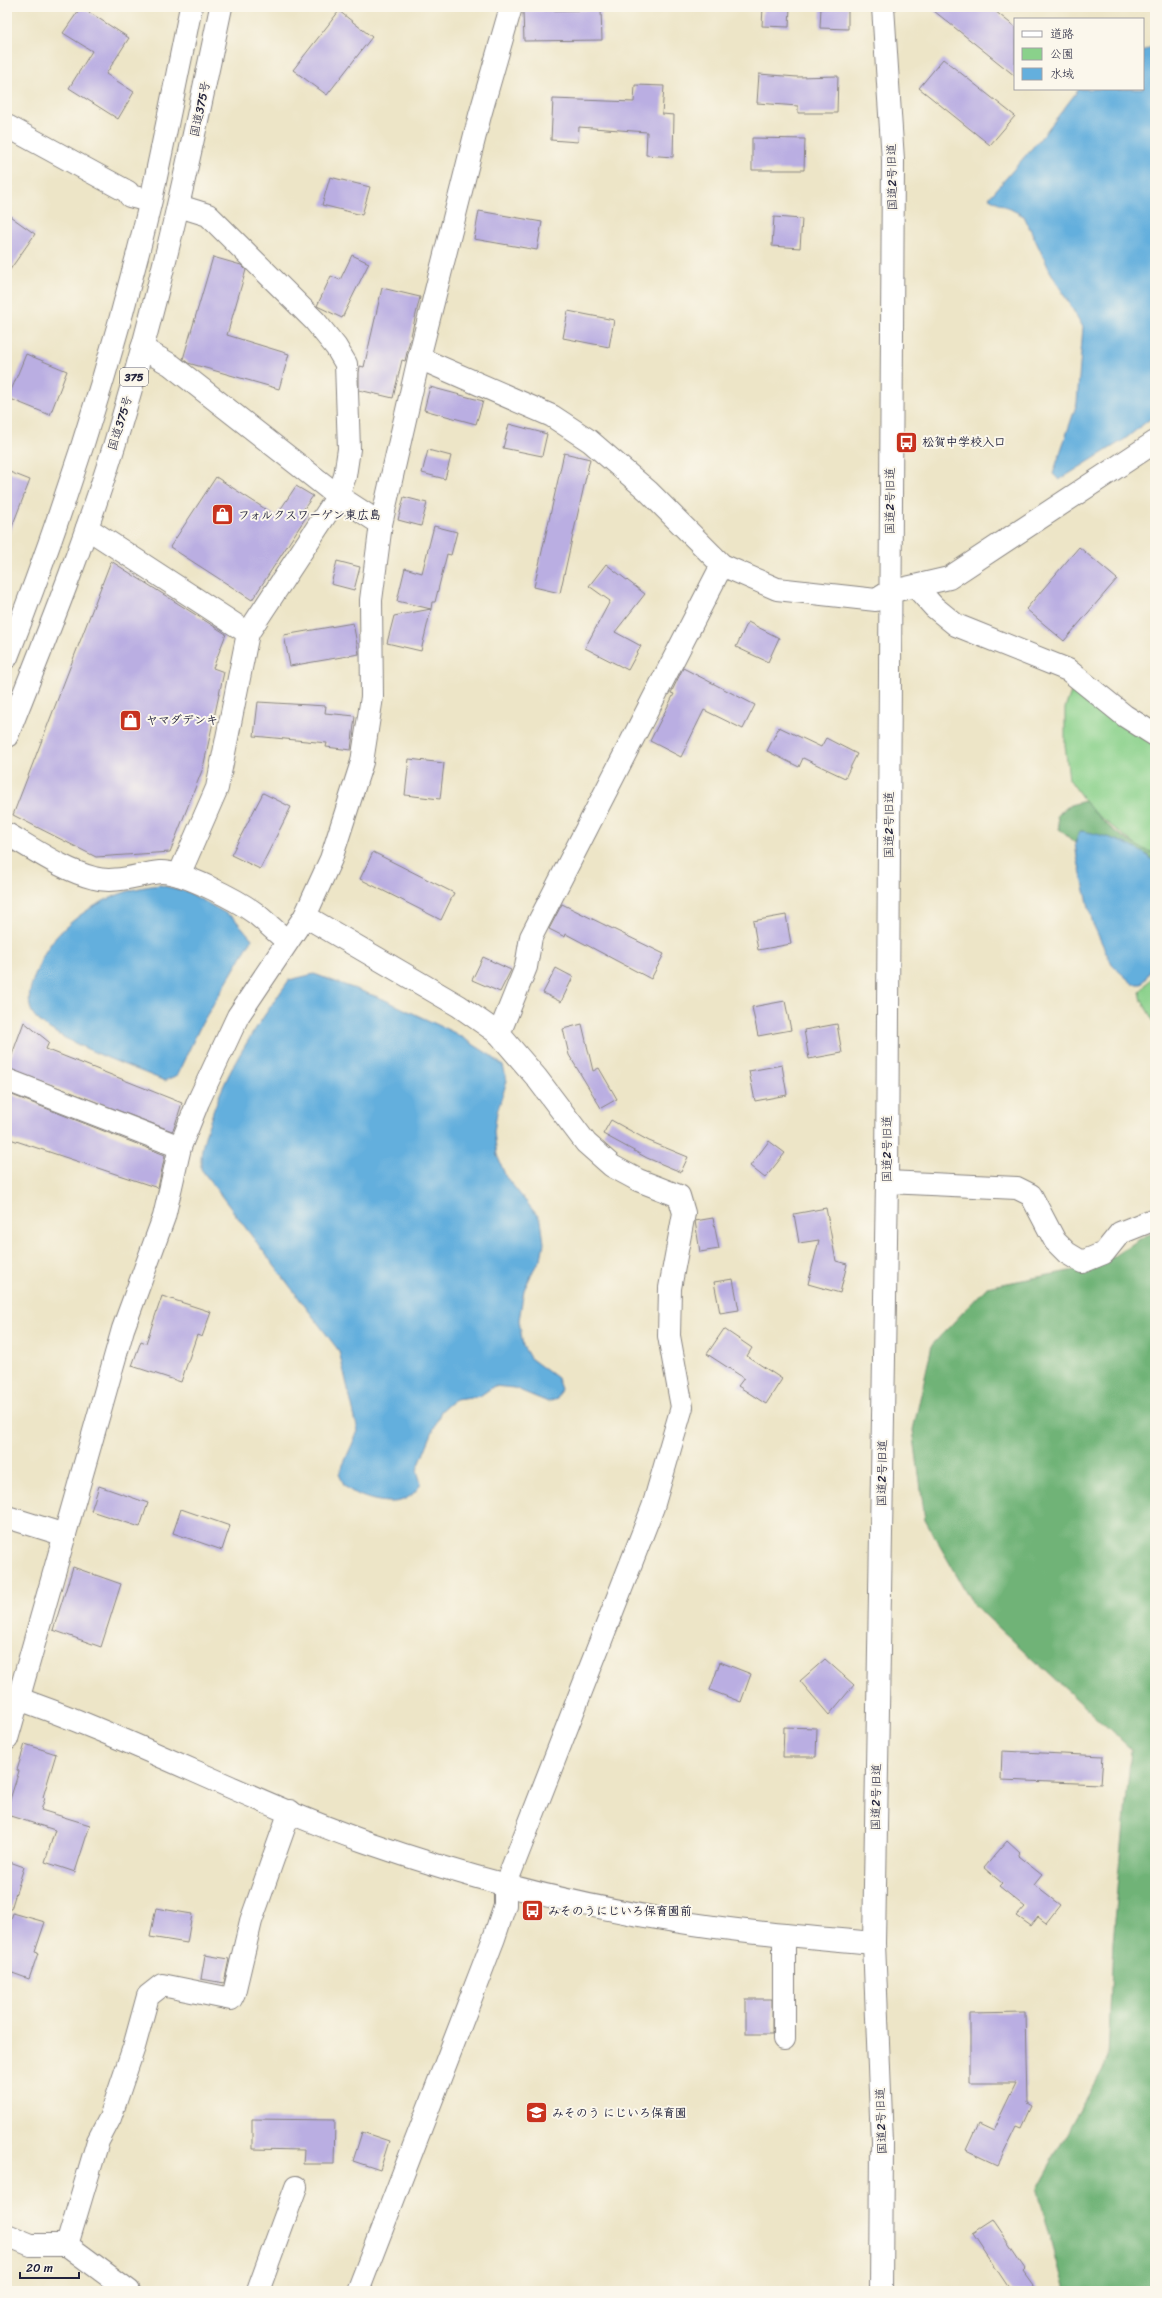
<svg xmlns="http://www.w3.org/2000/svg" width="1162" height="2298" font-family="Sriracha,'Klee One',sans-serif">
<rect width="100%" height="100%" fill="#fbf7ec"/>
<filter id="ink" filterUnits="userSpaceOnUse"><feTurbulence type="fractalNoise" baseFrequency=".025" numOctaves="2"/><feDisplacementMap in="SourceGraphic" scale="8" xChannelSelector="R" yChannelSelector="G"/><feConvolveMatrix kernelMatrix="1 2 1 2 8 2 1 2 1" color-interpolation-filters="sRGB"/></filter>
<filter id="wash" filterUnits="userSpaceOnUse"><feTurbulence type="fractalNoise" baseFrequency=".012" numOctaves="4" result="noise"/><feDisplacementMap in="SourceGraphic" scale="16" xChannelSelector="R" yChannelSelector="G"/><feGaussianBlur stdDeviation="0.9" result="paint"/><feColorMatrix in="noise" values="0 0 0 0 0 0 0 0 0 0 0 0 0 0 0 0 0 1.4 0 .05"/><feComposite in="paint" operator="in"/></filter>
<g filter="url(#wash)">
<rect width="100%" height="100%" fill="#ede5c7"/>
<!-- green -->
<g fill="#8ad18b" stroke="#567a63">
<path d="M1074,684l81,59v110l-13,-3 -51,-40 -22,-31 -4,-34v-37z"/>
<path d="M1155,973v51l-13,-23 -2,-9z"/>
</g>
<!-- forest -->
<g fill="#6fb377" stroke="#486a59">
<path d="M1085,801c14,20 47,47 70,52v9l-7,-7 -67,-24 -6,12 -16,-14 -2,-14 13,-10z"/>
<path d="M1155,1232v1059h-90l-28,-103 71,-130 5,-116 18,-193 -158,-145 -48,-84 -12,-90 19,-85 55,-58 113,-22 43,-28z"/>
</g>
<!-- water -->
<g fill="#64afdd" stroke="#43688c">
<path d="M1155,45v370l-30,24 -66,41 -6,-6 24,-71 6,-76 -33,-56 -26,-55 -35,-18 56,-65 34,-44h64v-38z"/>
<path d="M1080,831c21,2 61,16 75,31v101l-13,21h-9l-21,-19 -19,-41 -16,-67 -2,-14z"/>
<path d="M160,885l26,6 48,27 18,21 -51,86 -24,50 -12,6c-28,-12 -117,-43 -132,-67 -7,-12 -3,-28 3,-41 3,-8 6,-17 11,-24 24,-36 71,-61 113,-64z"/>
<path d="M314,974l69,25 72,34 35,22 13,11 4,15 -10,31 -3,20 3,23 9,22 35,43 3,23 -3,16 -7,10 -10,21 -5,30 4,26 7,12 27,20 4,11 -4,10 -9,3 -34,-14 -20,-2 -14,10 -25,3 -14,12 -24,59 4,14c-4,6 -9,12 -16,15 -13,8 -48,-1 -59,-12 -3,-3 -5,-9 -7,-13l19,-43 -19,-80 -138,-182c-1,-18 3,-31 9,-48 17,-54 47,-95 79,-141z"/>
</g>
<g id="blocks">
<!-- building -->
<g fill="#baaee2">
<path d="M81,7l48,31 -23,36 28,18 -16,27 -49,-31 23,-37 -29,-18z"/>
<path d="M763,7h27l-1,20 -27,-1z"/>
<path d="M821,7h27v22l-28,-1z"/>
<path d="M929,7h61l25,20v49z"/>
<path d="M601,10l1,30 -78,1 -1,-30z"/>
<path d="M339,11l33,26 -45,58 -34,-25z"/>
<path d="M943,59l72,57 -25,29 -71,-57z"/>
<path d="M759,74l38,3 41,-1 -1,37h-39v-7l-41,-3z"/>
<path d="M635,85l29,1 -2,28 12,1 -1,42 -27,-2 1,-23 -68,-5 -1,15 -27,-2 2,-41 81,3z"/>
<path d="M752,138l53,1 -1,31h-52z"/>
<path d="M330,177l40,10 -8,28 -40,-10z"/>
<path d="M479,211l63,11 -5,28 -63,-11z"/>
<path d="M7,214l28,20 -28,40z"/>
<path d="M774,217l28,2 -2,29 -28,-2z"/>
<path d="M352,255l17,8 -27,55 -25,-12 14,-30 9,4z"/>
<path d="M213,257l28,8 5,5 -19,65 62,19 -10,35 -91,-26 -5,-4z"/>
<path d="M382,288l38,9 -15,64 -3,-1 -9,38 -34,-8v-17l1,-7 4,1z"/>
<path d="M568,311l46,9 -5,27 -46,-9z"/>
<path d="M26,354l41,17 -17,44 -42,-17z"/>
<path d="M430,387l53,14 -7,23 -52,-14z"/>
<path d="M509,424l38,10 -5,22 -39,-8z"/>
<path d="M428,450l23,6 -6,23 -23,-6z"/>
<path d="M564,453l26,6 -30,134 -26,-6z"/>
<path d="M7,471l23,9 -22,57h-1z"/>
<path d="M216,477l60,39 20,-30 17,10 -10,14 5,4 -56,86 -82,-53z"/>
<path d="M404,497l23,6 -6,23 -23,-6z"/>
<path d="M434,526l23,6 -6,23 -4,-1 -12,48h-3l-1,7 -34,-8 8,-33 17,5z"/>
<path d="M1079,547l38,32 -53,62 -38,-32z"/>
<path d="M111,561l115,73 -13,34 11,4 -21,96 -33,84 -74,5 -83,-42z"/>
<path d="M337,561l23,6 -6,23 -23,-6z"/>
<path d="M606,564l39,30 -30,38 26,14 -13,24 -43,-22 25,-47 -21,-15z"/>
<path d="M431,609l-10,42 -34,-8 7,-27z"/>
<path d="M748,622l31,16 -11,24 -32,-15z"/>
<path d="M353,623l6,31 -69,12 -6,-31z"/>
<path d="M683,668l72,37 -12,24 -39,-19 -23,47 -31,-16 24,-47 -3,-1z"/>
<path d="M258,702l68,4 -1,7 30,3 -4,34 -25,-3 1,-4 -73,-7z"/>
<path d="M779,727l42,20 5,-9 31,16 -12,24 -42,-20 -4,9 -32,-16z"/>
<path d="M409,759l35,4 -4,36 -35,-4z"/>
<path d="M263,793l28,14 -31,62 -29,-14z"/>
<path d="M373,852l81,41 -13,27 -81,-41z"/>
<path d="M562,904l102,50 -13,25 -85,-45 -1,3 -16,-8z"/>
<path d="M786,915l5,29 -33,6 -5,-29z"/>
<path d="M483,957l28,13 -11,22 -28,-12z"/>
<path d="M556,968l17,9 -12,25 -18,-9z"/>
<path d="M785,1001l6,29 -33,6 -6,-29z"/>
<path d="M24,1022l25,20 -3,7 136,54 -8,25 -2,3 -165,-63z"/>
<path d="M582,1024l11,47 6,-3 18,31 -16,9 -32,-53 -6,-26z"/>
<path d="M837,1024l5,29 -33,6 -5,-29z"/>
<path d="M782,1065l5,30 -32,6 -6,-30z"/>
<path d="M7,1093l158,62 -7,33 -151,-50z"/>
<path d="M611,1120l38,21 39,16 -7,15 -34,-14 -44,-24z"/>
<path d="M769,1141l16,12 -20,25 -15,-12z"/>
<path d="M826,1208l10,53 11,3 -7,29 -32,-9 11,-44 -20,3 -5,-29z"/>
<path d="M713,1218l6,31 -19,3 -5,-31z"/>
<path d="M733,1279l6,31 -19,3 -6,-31z"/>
<path d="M162,1296l49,16 -9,25 -5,-2 -16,47 -49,-16 9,-25 5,2z"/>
<path d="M724,1329l28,19 -5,8 35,23 -16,25 -28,-18 6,-8 -37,-24z"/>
<path d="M99,1486l49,17 -8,24 -49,-16z"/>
<path d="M181,1509l49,17 -8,24 -49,-17z"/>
<path d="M73,1567l48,17 -20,63 -48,-17z"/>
<path d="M825,1659l29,26 -25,30 -29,-34z"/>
<path d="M720,1662l31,12 -10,28 -31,-12z"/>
<path d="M784,1727l33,1 -1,29h-33z"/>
<path d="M25,1744l31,10 -13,43 2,1 -4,12 49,15 -15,47 -30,-10 10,-32 -48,-15v-6l12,-38 -2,-1z"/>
<path d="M1002,1751l101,5 -2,28 -100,-4z"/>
<path d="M1007,1841l13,12 -2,3 24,19 -8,10 26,20 -14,18 -8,-6 -7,9 -14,-10 8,-9 -26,-21 3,-3 -18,-15z"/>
<path d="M7,1861l17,6 -13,42h-4z"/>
<path d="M156,1908l36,6 -5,29 -37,-6z"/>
<path d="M13,1913l32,9 -10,30 3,1 -9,26 -22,-8v-39z"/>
<path d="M205,1955l24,4 -5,24 -23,-4z"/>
<rect x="746" y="1999" width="26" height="35"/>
<path d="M1025,2012l2,91 5,3 -10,22 -5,-2 -19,39 -32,-15 12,-26 15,7 23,-48h-46v-70z"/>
<path d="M252,2119l83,1 -1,44h-31l1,-14 -52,-1z"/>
<path d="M362,2132l27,9 -9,29 -27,-9z"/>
<path d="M993,2221l32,47 -2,2 15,21h-27l-38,-57z"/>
</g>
</g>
</g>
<g filter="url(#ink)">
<use href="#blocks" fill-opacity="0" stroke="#888481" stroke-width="1"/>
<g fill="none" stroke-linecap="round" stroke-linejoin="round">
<defs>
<g id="minor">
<path d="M7,126l121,66 2,4 20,5"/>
<path d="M179,206l29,9 107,106 21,26 10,17 3,85 -4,27 -7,20 -90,137"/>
<path d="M142,348l29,17 167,131 43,28"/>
<path d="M419,358l133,58 38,25 58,50 74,74 55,24 99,11 13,-8 60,-14 206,-136"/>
<path d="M87,528l161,105 -31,155 -38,87"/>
<path d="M916,587l18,20 22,18 112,45 57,46 30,19"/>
<path d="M7,834c28,16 56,36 87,44 21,6 45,-4 66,-6 22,-1 77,28 95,41 11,9 21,19 32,28"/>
<path d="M305,916l154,90 40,28 37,43 50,66 26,23 26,14 41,16 5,17 -14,75 -1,48 13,71 -29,100 -148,379v19l-11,33 -136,353"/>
<path d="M499,1034l27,-67 5,-30 191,-372"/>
<path d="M7,1080l173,67"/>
<path d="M887,1182l130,6 14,7 24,46 12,12 15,9 22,-9 16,-20 35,-14"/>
<path d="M7,1517l58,18"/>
<path d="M7,1695c123,41 237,104 359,147 100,35 203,62 308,79 66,11 133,16 200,22"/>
<path d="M7,1739l116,-410 41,-112 16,-70 18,-45 40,-86 67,-100 26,-57 31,-97 10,-65 -1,-97 10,-76 38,-166 61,-243 31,-108"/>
<path d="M784,2039v-104"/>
<path d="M7,2235l24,10h36l62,46"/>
<path d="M67,2245l31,-104 12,-23 24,-71 14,-51 14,-11 69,14 3,-6 17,-72 39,-110"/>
<path d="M258,2291l38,-104"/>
<path d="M881,2291l1,-149 -8,-199 13,-761 6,-1022 -10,-153"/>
</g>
<g id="highway">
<path d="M7,657c58,-148 107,-301 144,-457 14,-64 27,-129 40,-193"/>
<path d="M7,736c41,-103 83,-207 114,-313 41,-137 71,-276 100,-416"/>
</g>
</defs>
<!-- minor casing -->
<use href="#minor" stroke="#888481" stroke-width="24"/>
<!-- highway casing -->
<use href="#highway" stroke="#888481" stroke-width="24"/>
<!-- minor -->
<use href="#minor" stroke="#fff" stroke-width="22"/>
<!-- highway -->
<use href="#highway" stroke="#fff" stroke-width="22"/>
</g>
</g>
<!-- icons -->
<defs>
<symbol id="bus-square" viewBox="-11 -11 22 22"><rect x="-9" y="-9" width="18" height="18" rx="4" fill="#c8321e" stroke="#fbf7ec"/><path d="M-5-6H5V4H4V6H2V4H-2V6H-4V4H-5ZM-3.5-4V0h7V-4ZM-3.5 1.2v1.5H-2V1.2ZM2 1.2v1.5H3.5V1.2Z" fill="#fff"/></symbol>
<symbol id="shop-square" viewBox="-11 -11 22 22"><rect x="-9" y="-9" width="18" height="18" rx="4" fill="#c8321e" stroke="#fbf7ec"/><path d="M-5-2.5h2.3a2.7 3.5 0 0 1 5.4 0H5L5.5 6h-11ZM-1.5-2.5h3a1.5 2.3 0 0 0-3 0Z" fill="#fff"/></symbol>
<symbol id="school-square" viewBox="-11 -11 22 22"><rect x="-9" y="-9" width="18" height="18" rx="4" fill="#c8321e" stroke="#fbf7ec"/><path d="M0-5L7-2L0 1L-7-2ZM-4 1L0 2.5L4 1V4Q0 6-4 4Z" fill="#fff"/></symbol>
</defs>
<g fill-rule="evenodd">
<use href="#bus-square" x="894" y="430" width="25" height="25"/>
<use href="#shop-square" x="210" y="502" width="25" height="25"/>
<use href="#shop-square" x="118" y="708" width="25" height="25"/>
<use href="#bus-square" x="520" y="1898" width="25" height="25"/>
<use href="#school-square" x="524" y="2100" width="25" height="25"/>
</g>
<g text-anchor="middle" stroke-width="4" stroke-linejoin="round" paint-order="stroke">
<!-- shield labels -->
<rect fill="#fbf7ec" stroke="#636270" stroke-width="1" x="120" y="368" width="28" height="18" rx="3"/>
<g font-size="11" font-weight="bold" fill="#22223b">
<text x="134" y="381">375</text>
</g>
<!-- street labels -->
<g font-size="12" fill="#22223b" stroke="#fbf7ec">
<text transform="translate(200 109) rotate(-78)" y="4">国道375号</text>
<text transform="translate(892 177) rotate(-91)" y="4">国道2号旧道</text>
<text transform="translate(120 423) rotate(-73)" y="4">国道375号</text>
<text transform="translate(890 501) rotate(-90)" y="4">国道2号旧道</text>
<text transform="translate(889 825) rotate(-90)" y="4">国道2号旧道</text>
<text transform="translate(887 1149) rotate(-90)" y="4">国道2号旧道</text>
<text transform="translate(882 1473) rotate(-89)" y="4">国道2号旧道</text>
<text transform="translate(876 1797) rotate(-89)" y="4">国道2号旧道</text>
<text transform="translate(881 2121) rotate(-92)" y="4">国道2号旧道</text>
</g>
<!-- poi labels -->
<g font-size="12" font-weight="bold" fill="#22223b" stroke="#fbf7ec" text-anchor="start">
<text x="922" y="446">松賀中学校入口</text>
<text x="238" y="519">フォルクスワーゲン東広島</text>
<text x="146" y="724">ヤマダデンキ</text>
<text x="548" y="1915">みそのうにじいろ保育園前</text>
<text x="552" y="2117">みそのう にじいろ保育園</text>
</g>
</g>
<!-- margin -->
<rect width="1162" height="2298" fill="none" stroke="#fbf7ec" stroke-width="24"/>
<!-- legend -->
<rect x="1014" y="18" width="130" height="72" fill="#fbf7ec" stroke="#a4a2a5"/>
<rect x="1022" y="31" width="20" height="6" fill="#ffffff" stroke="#a4a2a5"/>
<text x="1050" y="38" font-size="12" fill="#22223b">道路</text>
<rect x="1022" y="48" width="20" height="12" fill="#8ad18b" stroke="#a4a2a5"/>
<text x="1050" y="58" font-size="12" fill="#22223b">公園</text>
<rect x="1022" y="68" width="20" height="12" fill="#64afdd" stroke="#a4a2a5"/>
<text x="1050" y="78" font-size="12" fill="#22223b">水域</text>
<!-- scale -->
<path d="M20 2272v6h59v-6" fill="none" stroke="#22223b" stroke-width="2"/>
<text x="26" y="2272" font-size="12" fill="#22223b" stroke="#fbf7ec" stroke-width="3" paint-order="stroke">20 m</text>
</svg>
